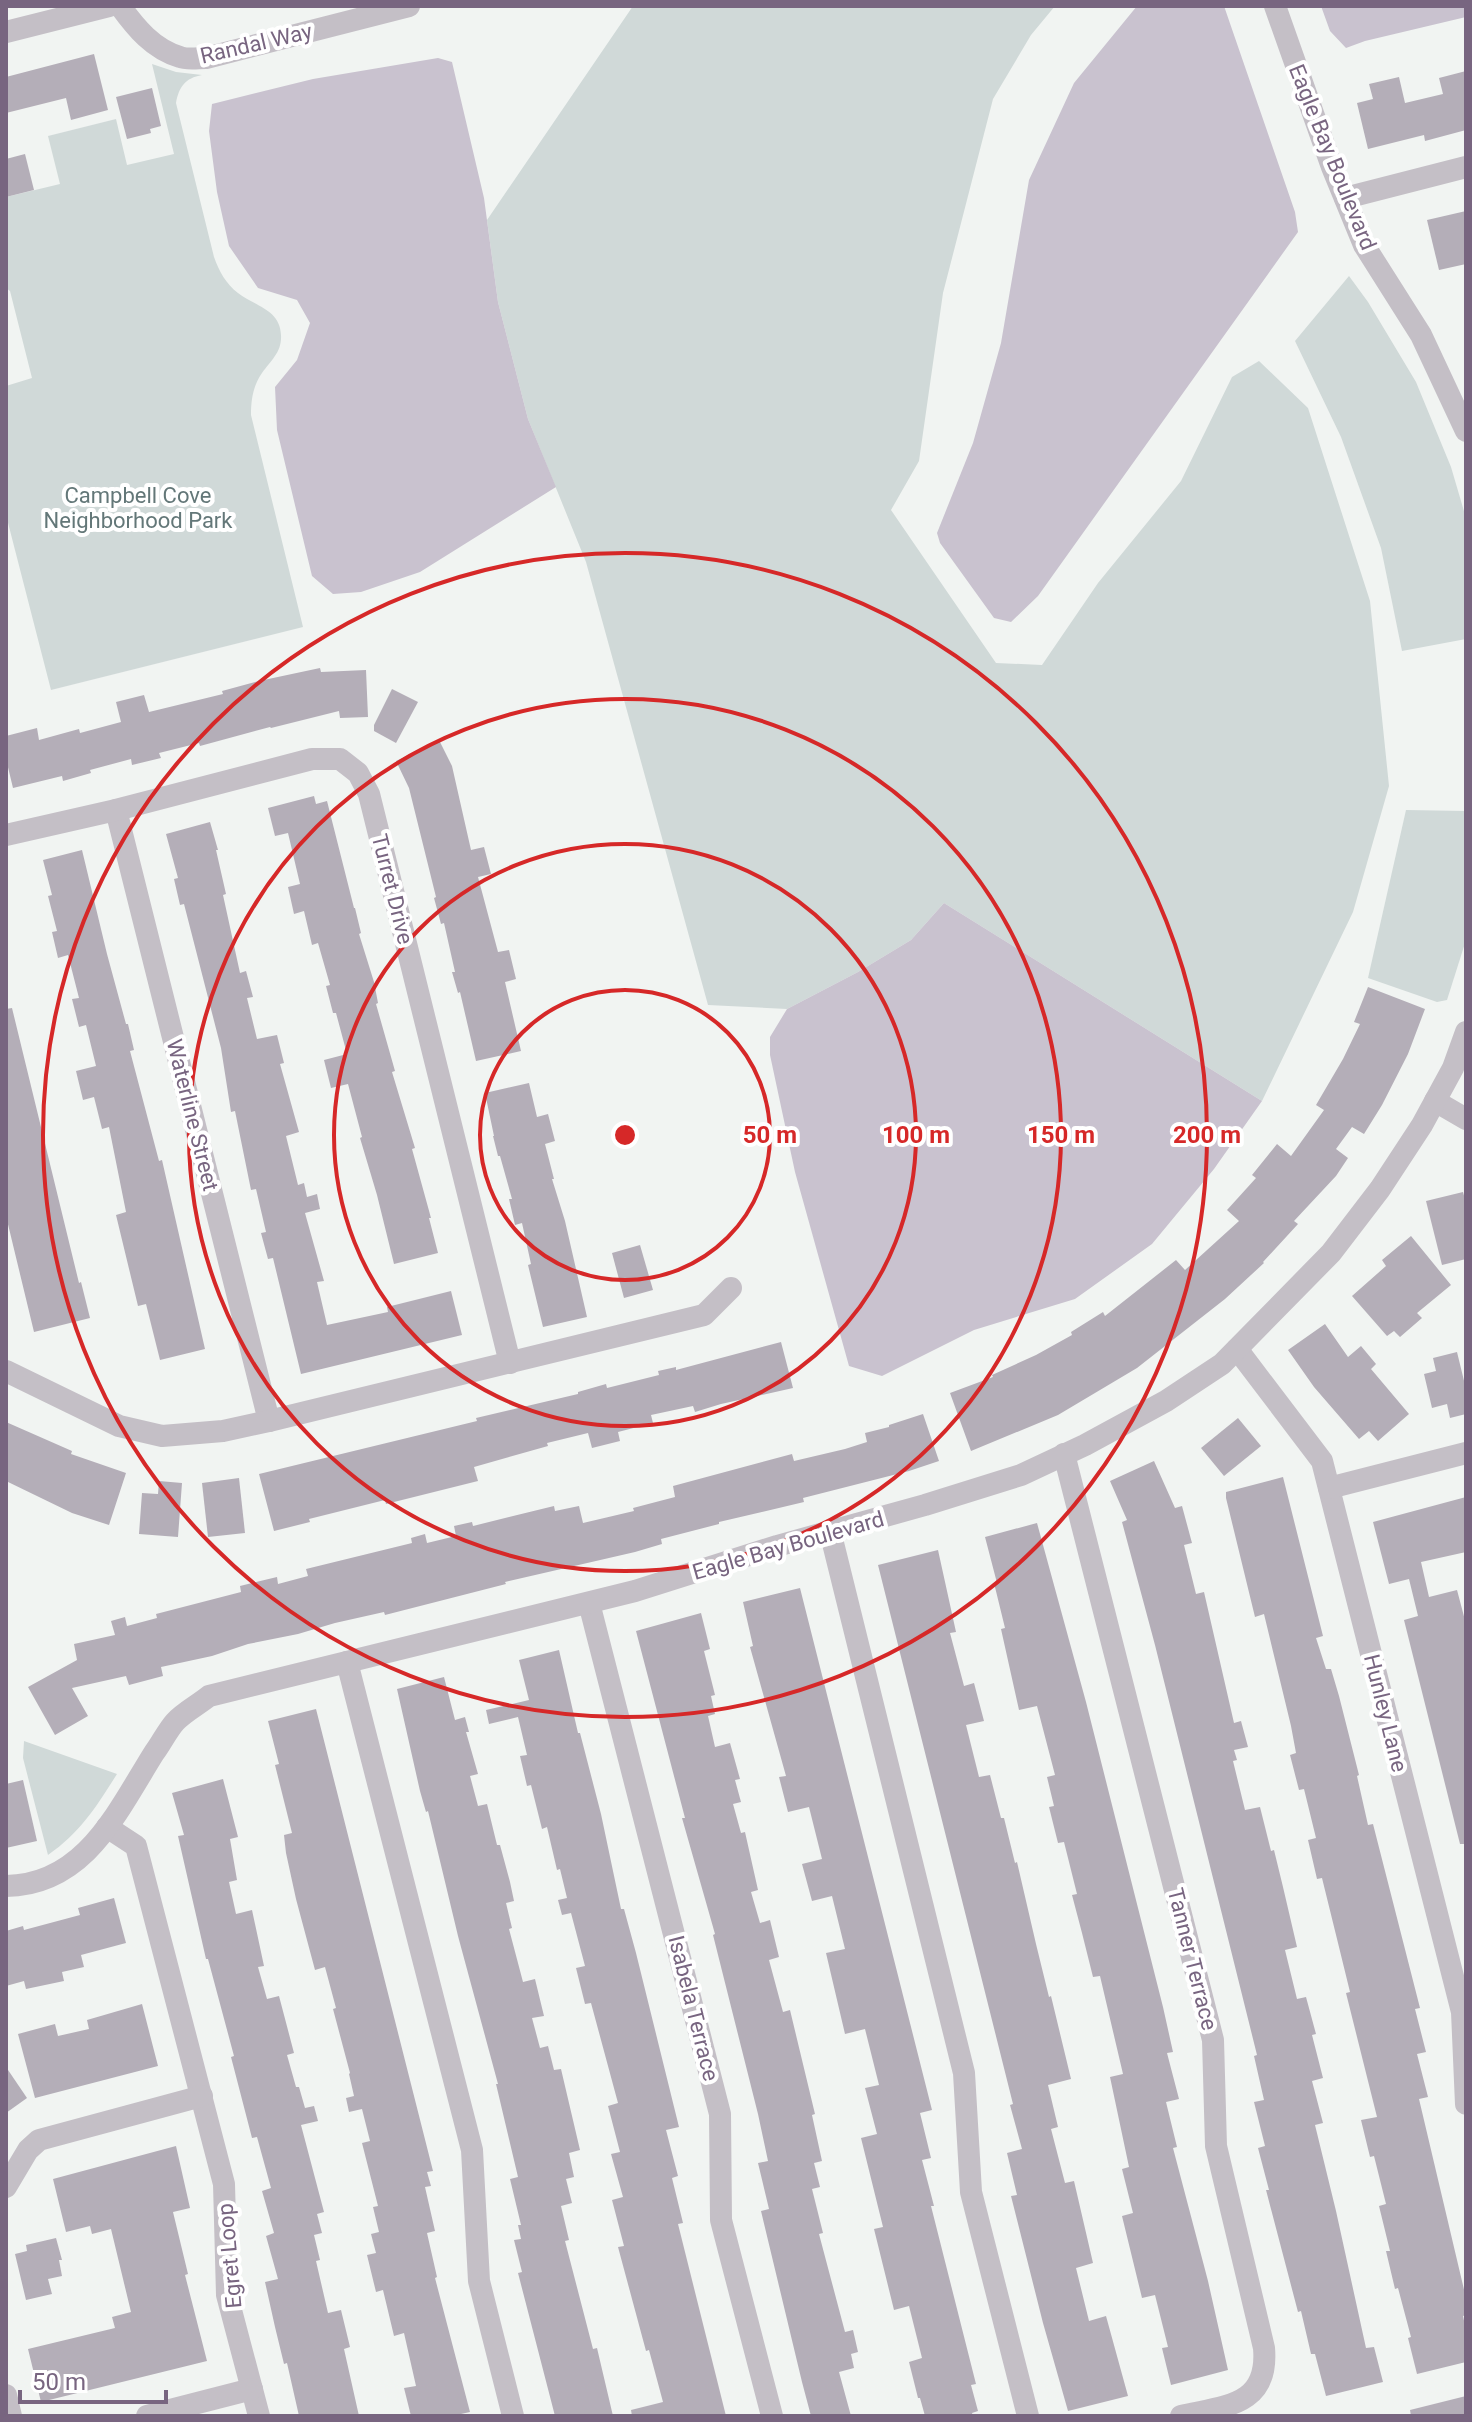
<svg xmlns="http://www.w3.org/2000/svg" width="1472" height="2422" font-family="Roboto,sans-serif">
<rect width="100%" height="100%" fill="#f1f4f2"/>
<!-- green -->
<g fill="#d0d9d8">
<path d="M633,6h422l-24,29 -38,64 -50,194 -24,168 -28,49 105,153 46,2 56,-82 83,-102 51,-104 27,-16 49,47 62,193 19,185 -36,126 -91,189 -318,-198 -33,37 -53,32 -71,37 -79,-4 -122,-443 -58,-143 -30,-117 -11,-82z"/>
<path d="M152,64l24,8 26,3c-17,3 -23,12 -26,28l38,154c5,14 12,27 24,36 16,13 42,16 43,42 1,17 -10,25 -19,38 -9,13 -11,27 -11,42l52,212 -252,63 -45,-175v-129l26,-8 -22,-87 -4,-3v-91l54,-13 -12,-48 68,-17 11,46 47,-11z"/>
<path d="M1349,276l19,26 48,80 35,85 15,51v121l-64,12 -21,-103 -40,-111 -46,-96z"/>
<path d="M1406,810l60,1v129l-19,60 -10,2 -69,-24z"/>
<path d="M24,1741l93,33c-21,33 -36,58 -69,81l-25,-97z"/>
</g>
<!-- water -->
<g fill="#c9c2cf">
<path d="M1137,6h87l71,206 3,20 -260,364 -27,26 -17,-4 -54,-75 -3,-10 36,-90 28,-100 28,-163 45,-97z"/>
<path d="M1321,6h145v11l-101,24 -19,7 -16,-17z"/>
<path d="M438,58l14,4 32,136 14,104 30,117 28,68 -136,85 -59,20 -28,2 -21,-18 -35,-146 -2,-43 22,-27 13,-37 -13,-23 -39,-12 -29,-42 -12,-54 -8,-61 3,-27 101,-25z"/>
<path d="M944,903l318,198 -48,68 -62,75 -77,55 -101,31 -92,46 -33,-10 -54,-194 -25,-117v-18l17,-28 71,-37 53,-32z"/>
</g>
<!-- building -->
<g fill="#b4aeb8">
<path d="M94,54l14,56 -37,10 -5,-22 -60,15v-36z"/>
<path d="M1466,71v59l-41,11 -1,-6 -56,14 -11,-46 16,-4 -4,-15 30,-7 6,26 38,-9 -4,-16z"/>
<path d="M152,88l9,38 -11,3 1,4 -24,6 -11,-42z"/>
<path d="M25,154l9,36 -28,7v-38z"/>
<path d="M1466,211v53l-27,6 -12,-50z"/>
<path d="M320,668l1,4 45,-2 2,47 -28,1 -1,-7 -68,17 -1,-1 -70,19 -1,-3 -40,10 2,5 -29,7 -1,-6 -41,11 1,3 -28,8 -1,-5 -49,12 -7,-29v-23l31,-8 2,12 40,-11 1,4 41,-11 -5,-20 28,-7 5,17 74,-18 -1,-3 37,-10z"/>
<path d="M392,689l26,13 -22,41 -22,-12v-6z"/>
<path d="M439,740l13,26 19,84 13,-3 7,27 -13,3 20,75 11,-2 7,29 -11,3 16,69 -45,10 -16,-69 -2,1 -6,-21h3l-11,-49 -3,1 -7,-26 2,-1 -27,-109 -13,-27z"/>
<path d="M314,796l2,8 11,-3 27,107h1l6,25 -2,1 15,48 4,21 -2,1 19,67 -3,1 23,76 -3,1 19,69h-2l9,35 -44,11 -17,-69 -17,-57 2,-1 -14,-53 -17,4 -7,-28 23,-6 -11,-41h-3l-7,-27 4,-1 -12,-42 -6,2 -8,-34 -10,3 -6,-27 12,-3 -12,-51 -13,3 -7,-28z"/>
<path d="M210,822l8,28h-2l10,44 -3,1 17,78 6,-2 7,26 -6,1 10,41 20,-4 7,28 -4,1 19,68 -13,4 12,49 6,-2 3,14 10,-3 3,15 -15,4 19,68 -7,1 10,43 61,-13 -1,-5 64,-16 11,44 -161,39 -28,-116 -5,1 -7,-26 5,-1 -10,-43 -5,1 -16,-79 -4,1 -10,-64 -37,-144 -4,1 -6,-26 4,-1 -12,-44z"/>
<path d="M82,850l25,104 19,70h2l6,26 -4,1 29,110 3,-1 43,189 -45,11 -14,-56 -8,2 -22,-91 10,-3 -17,-85 -7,2 -8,-32 -11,3 -7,-29 20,-5 -10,-41 -7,2 -7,-28 7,-1 -11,-43 -10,3 -6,-26 5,-1 -9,-35 4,-1 -9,-35z"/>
<path d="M1368,987l57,22 -17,45 -26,51 -18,29 -12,-7 -16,22 12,9 -12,18 -42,45 4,3 -35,38 1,1 -39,36 -88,69 -79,47 -87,36 -21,-58 43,-16 -1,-2 44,-20 36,-20 -1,-3 32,-20 2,4 71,-56 9,10 54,-49 -12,-11 29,-32 -4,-3 25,-31 14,12 33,-46 -8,-5 27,-46 17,-35 -6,-2z"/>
<path d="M12,1008l67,275 2,-1 9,36 -56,14 -28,-116v-207z"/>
<path d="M529,1083l8,34 11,-3 7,27 -10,3 9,35h-2l13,42 22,96 -44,10 -15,-62 3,-1 -9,-41 -7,2 -6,-26h3l-12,-43h-2l-5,-20h1l-9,-43z"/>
<path d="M1463,1192l3,11v56l-24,6 -16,-64z"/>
<path d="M1411,1236l40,49 -34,28 5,5 -22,19 -6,-6 -7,5 -35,-40 34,-30 -4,-6z"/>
<path d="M640,1245l13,45 -29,8 -12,-45z"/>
<path d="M1325,1324l23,33 13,-11 15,18 -5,5 38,45 -31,27 -9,-10 -10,8 -45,-52 -26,-37z"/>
<path d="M781,1342l12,46 -72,16 -26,8 -2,-6 -42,9 2,8 -35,9 2,9 -28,7 -4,-15 -41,10 1,3 -74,21 4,14 -92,23 -1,-4 -76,19 1,3 -36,9 -15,-57 218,-53 -1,-3 102,-24v-2l28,-8 1,4 52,-13 -1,-4 18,-4v3z"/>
<path d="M1457,1352l9,37v25l-16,4 -3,-14 -15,4 -8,-34 12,-3 -3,-13z"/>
<path d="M923,1414l16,47 -30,10 -106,27 1,4 -85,20v2l-58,15 1,5 -27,8 -130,30 1,2 -121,31 -1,-3 -49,11 -37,11 -50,10 -36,12 -51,11 2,9 -34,9 -3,-9 -54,12 16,28 -33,19 -27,-48 49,-27 -3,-16 41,-9 -4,-14 14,-4 2,9 30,-8 -1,-4 85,-22 -1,-6 37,-9 1,7 30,-8 -2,-7 106,-26 -1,-5 14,-4 2,9 29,-7 -2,-10 18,-4 1,4 81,-20 1,5 24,-5 4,17 51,-12 -1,-3 42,-11 -2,-11 119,-32 2,7 51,-12 22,-7 -2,-9 24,-6v-2z"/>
<path d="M1238,1418l23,28 -37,30 -23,-28z"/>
<path d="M6,1422l66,29 -1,3 55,19 -17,52 -37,-12 -66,-32z"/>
<path d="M1154,1461l21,47 7,-2 10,37 -8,2 12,49 8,-2 30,131 7,-2 7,26 -14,3 3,10 -4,1 12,49 15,-3 11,44 3,-1 9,37 14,60 -12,3 12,49 9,-2 10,37 -4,1 11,43 -11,3 11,42 -8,2 21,86 30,137 8,-1 9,35 -57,14 -11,-42h-4l-10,-43 -3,1 -32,-122h3l-11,-42 7,-2 -11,-44 10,-2 -10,-44 3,-1 -102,-410 -33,-123 5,-2 -17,-39z"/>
<path d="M1283,1477l40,159 -7,2 10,31h5l8,27 20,79 -2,1 11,49 5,-1 47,184 -5,1 11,43 -9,2 11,43 -9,2 47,199v17l-3,1 3,14v32l-49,12 -9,-36 3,-1 -13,-49 -3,1 -9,-38h4l-11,-45 7,-2 -12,-48 -4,1 -9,-37 16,-3 -31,-124 4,-1 -12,-49 -16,-65 -5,1 -9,-39 8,-2 -12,-49 -5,1 -9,-35 6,-2 -5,-27 -27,-112 -9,3 -29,-119v-6z"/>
<path d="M239,1478l6,55 -37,4 -6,-54z"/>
<path d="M159,1481l23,2 -4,54 -39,-3 3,-41 16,1z"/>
<path d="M1466,1497v55l-45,10 8,35 28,-7 9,34v220h-6l-56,-224 14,-4 -9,-37 -20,5 -16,-62z"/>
<path d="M1037,1523l49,179 77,305 10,45 -6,1 12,46 -13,3 11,45 -4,1 35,133 20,89 -57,15 -9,-37 6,-1 -13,-52 -13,3 -20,-82 11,-3 -11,-44 7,-2 -19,-90 13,-3 -23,-98 -7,1 -11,-44 -10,-38 5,-1 -13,-52 -6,1 -9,-36 5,-1 -7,-29 8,-2 -18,-69 -18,4 -18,-81 4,-1 -11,-45h3l-12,-46z"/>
<path d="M938,1550l18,82 -6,1 14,53 10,-3 10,38 -18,4 13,52 11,-2 11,43h3l11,45 2,-1 19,82 13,53 2,-1 20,83 -23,6 10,42 -7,2 14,54 9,-2 19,82 -17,5 13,53 17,-5 22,80 -60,15 -25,-88 -32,-127 6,-1 -10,-42 15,-4 -12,-44 3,-1 -135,-539z"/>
<path d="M800,1588l132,522 -12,3 11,45 -9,2 12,46h-3l45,178 -5,1 7,26 -6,2 1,3h-48l-5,-18h-2l-9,-36 13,-4 -13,-52 -15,4 -20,-81 9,-2 -22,-89 16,-4 -12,-46 14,-3 -14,-56 -20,5 -19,-81 19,-4 -13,-53 -20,5 -10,-37 20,-5 -13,-52 -21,5 -9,-35 7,-1 -36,-129 3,-1 -10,-44z"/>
<path d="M701,1613l9,36 -6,2 11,44 -4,1 4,18 -7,2 7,31 15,-4 10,36 -5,1 6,22 -8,2 8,29 4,-1 13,58 -7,2 9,31 10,-3 9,37 -10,3 14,52 7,-2 25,104 -3,1 10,46 -8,2 6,24 -8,2 11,44 -4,1 26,98 8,-2 5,22 -7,2 3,14 -15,4 12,44h-40l-9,-34 -41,-171 8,-2 -11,-46 10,-2 -10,-47 -45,-179 2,-1 -33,-116h3l-49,-187z"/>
<path d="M559,1650l19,83h2l21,81 20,95h3l12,44 43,174 -13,3 12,46 -6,2 11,45 -5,1 48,192h-94l-1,-6 32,-8 -14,-52 -3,1 -28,-104 6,-1 -12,-46 11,-3 -12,-43 9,-2 -12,-46 10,-3 -27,-100 -6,1 -9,-36 9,-2 -14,-53 -9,2 -4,-15 9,-2 -7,-29 -3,1 -10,-43 -5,2 -11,-44 -4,1 -7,-30 7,-1 -9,-38 -29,7 -3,-14 43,-10 -10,-40z"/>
<path d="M444,1677l11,43 10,-3 4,15h-3l12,42 -8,2 8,30 9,-2 10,41h3l10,37 4,19 -8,2 6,25 -3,1 14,53 12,-3 9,37 -12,2 8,30 8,-2 6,24 7,-1 19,81 -11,3 5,24 -8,2 6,24 -11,3 8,34 -4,1 28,108 4,-1 16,68h-58l-37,-143 4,-1 -8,-32 7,-1 -3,-14h3l-11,-46 8,-2 -22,-93h2l-40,-148 -30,-125 -2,1 -6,-21 -23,-102z"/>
<path d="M316,1709l117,462 -6,1 4,14 -6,1 10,44 -8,2 10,44 -2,1 35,134 -18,4h-41l-7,-28 12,-2 -12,-53 -10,3 -11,-46 -7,2 -9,-37 9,-2 -5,-19 8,-2 -6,-25 5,-1 -16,-63 8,-2 -8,-32 -13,3 -3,-14 8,-2 -5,-22 1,-1 -17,-64 3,-1 -11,-41 -10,3 -19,-71 -10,-46 -2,-18 8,-2 -17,-68 4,-1 -11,-43z"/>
<path d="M223,1779l15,58 -8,2 7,41 -8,2 7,32 16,-4 12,56 -6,1 9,32 12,-3 15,57 -7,2 9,32h3l6,21 9,-2 4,15 -17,4 23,87 -7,2 5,19 -8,2 6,25 -4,1 12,52 13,-3 9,37 -6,2 15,67h-60l-12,-53 -3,1 -9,-37 -10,-45 13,-3 -12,-43 8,-3 -12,-42 9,-3 -14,-51 -5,1 -21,-81 3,-1 -26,-97h-2l-28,-123 6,-1 -12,-42z"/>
<path d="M23,1780l14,61 -31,7v-64z"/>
<path d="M114,1898l12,45 -45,12 3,12 -22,5 2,9 -38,8 -2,-8 -18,5v-55l17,-5 1,4 56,-15 -2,-7z"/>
<path d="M142,2004l16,62 -123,32 -17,-64 37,-10 3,12 31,-7 -2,-9z"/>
<path d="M6,2067l21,31 -21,15z"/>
<path d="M176,2146l14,62 -17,4 15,62 -3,1 22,86 -166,41 -13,-53 87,-21 -3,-11 19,-5 -20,-83 -19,5 -2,-8 -24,6 -13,-53z"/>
<path d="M56,2238l6,22h-3l3,16 -14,3 4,15 -26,6 -11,-46 12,-3 -1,-6z"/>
<path d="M1466,2396v20h-55l-1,-6z"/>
</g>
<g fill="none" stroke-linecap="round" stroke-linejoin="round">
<!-- street -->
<g stroke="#c4bfc6" stroke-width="22">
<path d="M120,6c16,22 33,43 60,51 7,3 18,1 26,1l203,-52"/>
<path d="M1275,6l57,161 32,78 57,90 45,96"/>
<path d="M6,32l103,-26"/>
<path d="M1345,198l121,-31"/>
<path d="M116,810l153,611"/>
<path d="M6,835l110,-25 196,-51h28l18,14 11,21 141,569"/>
<path d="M1435,1101l31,18"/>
<path d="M1237,1349l85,112 140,551 4,92"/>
<path d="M6,1371l113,55 43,10 61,-5 46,-10 435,-106 27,-27"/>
<path d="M1064,1454l149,586 3,106 48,202c5,58 -39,58 -83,68"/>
<path d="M1329,1488l137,-35"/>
<path d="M830,1531l134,542 7,119 57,224"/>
<path d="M589,1603l131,511 1,106 51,196"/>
<path d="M347,1662l125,488 7,131 34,135"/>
<path d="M107,1827l29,19 88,338 3,111 32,121"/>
<path d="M6,1886c79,-1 111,-74 148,-133 7,-9 13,-22 21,-31 9,-10 23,-17 34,-26l426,-105 142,-45 148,-41 96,-30 64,-30 81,-44 56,-37 109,-111 49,-64 42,-64 31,-57 13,-36"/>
<path d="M6,2187l22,-37 11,-10 163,-44"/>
<path d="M6,2395l5,21"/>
<path d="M147,2416l105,-27"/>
</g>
</g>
<!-- distance rings -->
<g fill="none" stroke="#d62828" stroke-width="4">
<circle cx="625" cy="1135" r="145"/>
<circle cx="625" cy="1135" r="291"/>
<circle cx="625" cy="1135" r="436"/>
<circle cx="625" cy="1135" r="582"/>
</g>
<g text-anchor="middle" stroke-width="8" stroke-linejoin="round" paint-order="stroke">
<!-- street labels -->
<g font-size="22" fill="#786580" stroke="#fff">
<text transform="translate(256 43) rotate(-13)" y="8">Randal Way</text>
<text transform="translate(1333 157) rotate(68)" y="8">Eagle Bay Boulevard</text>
<text transform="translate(393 889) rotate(76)" y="8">Turret Drive</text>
<text transform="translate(193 1115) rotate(76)" y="8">Waterline Street</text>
<text transform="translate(788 1545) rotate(-16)" y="8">Eagle Bay Boulevard</text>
<text transform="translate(1386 1713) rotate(76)" y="8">Hunley Lane</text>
<text transform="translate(1193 1959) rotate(76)" y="8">Tanner Terrace</text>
<text transform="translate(694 2008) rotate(76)" y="8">Isabela Terrace</text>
<text transform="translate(229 2256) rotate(-95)" y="8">Egret Loop</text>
</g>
<!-- park labels -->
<g font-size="22" fill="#637778" stroke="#fff">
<text x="138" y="503">Campbell Cove<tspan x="138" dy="25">Neighborhood Park</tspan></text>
</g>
</g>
<circle cx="625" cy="1135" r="12" fill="#d62828" stroke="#fff" stroke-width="4"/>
<g font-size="24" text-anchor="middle" font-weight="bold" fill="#d62828" stroke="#fff" stroke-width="8" stroke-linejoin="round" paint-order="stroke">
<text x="770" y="1143">50 m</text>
<text x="916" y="1143">100 m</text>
<text x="1061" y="1143">150 m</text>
<text x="1207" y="1143">200 m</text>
</g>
<!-- border -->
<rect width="1472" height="2422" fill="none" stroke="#786580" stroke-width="16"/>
<!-- scale -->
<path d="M20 2390v12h146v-12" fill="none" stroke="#786580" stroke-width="4"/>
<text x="32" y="2390" font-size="24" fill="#786580" stroke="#ffffff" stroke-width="6" paint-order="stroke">50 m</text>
</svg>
